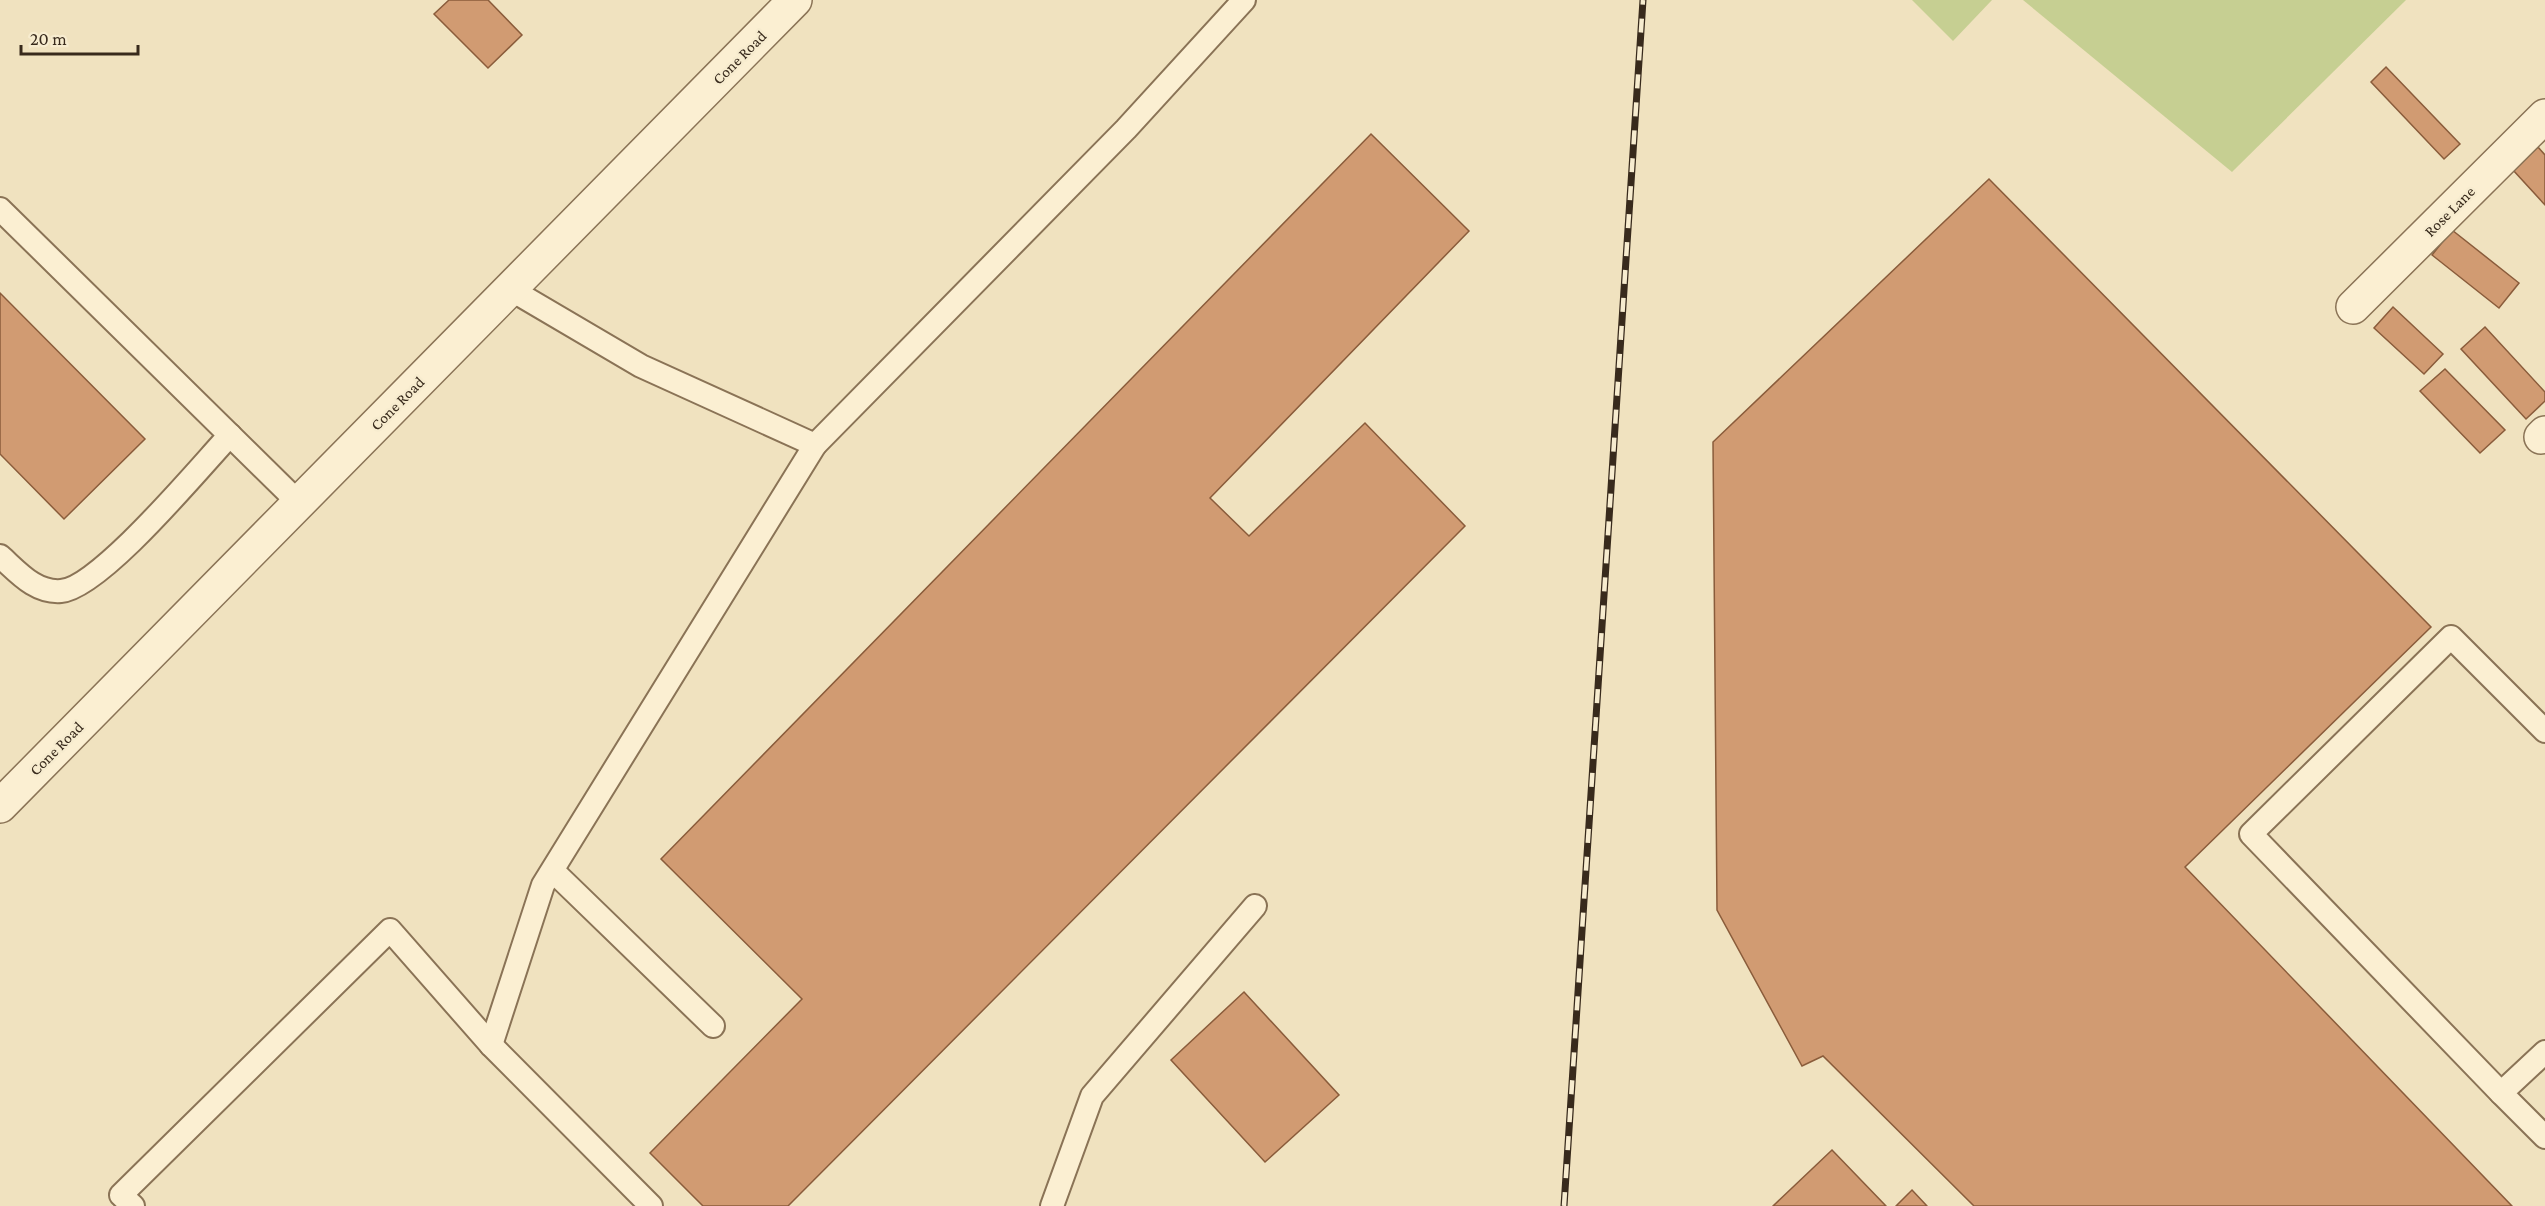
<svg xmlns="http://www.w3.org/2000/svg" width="2545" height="1206" font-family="'Crimson Pro',serif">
<rect width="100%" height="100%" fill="#f0e2bf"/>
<!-- green -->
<g fill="#c6cf92">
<path d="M1912,0h80l-39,41z"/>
<path d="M2023,0h383l-174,172z"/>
</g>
<!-- building -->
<g fill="#d19b72" stroke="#8a5c3b" stroke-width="1.5">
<path d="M449,0h39l34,35 -34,33 -54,-54z"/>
<path d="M2386,67l74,77 -16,15 -73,-77z"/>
<path d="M1371,134l98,97 -259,267 39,38 116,-113 100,103 -677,680h-85l-53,-53 152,-154 -141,-140z"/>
<path d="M2538,147l7,8v50l-32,-35z"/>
<path d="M1989,179l442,448 -246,240 327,339h-538l-151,-150 -21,10 -85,-156 -4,-468z"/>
<path d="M2452,230l67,53 -20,25 -67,-53z"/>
<path d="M0,293l145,146 -81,80 -64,-65z"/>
<path d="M2393,307l50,47 -19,20 -50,-46z"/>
<path d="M2485,327l60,65v9l-19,18 -65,-70z"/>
<path d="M2445,369l60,61 -25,23 -60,-62z"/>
<path d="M1244,992l95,103 -74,67 -94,-102z"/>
<path d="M1832,1150l54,56h-113z"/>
<path d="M1912,1190l15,16h-31z"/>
</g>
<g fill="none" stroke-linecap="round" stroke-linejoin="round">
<defs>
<g id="service">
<path d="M0,209l299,294"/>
<path d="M815,445l311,-316 118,-129"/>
<path d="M0,556c18,16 35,37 61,35 39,-3 139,-124 169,-156"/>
<path d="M553,871l160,155"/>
<path d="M491,1045l52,-160 272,-440 -174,-79 -131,-77"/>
<path d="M2545,1052l-44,41 44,44"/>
<path d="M2501,1093l-250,-259 200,-197 94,94"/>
<path d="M133,1206l-12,-11 269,-265 101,115 160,161"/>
<path d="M1052,1206l40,-110 163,-190"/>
</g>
<g id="minor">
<path d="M2353,307l192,-191"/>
<path d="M2541,437l4,-4"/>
<path d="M0,806l795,-806"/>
</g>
</defs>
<!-- service casing -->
<use href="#service" stroke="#8a7356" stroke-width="26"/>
<!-- minor casing -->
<use href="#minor" stroke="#8a7356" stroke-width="36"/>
<!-- service -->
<use href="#service" stroke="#fbefd2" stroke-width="22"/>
<!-- minor -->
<use href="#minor" stroke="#fbefd2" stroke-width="33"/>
<defs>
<path id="rail" d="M1564,1206l79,-1206"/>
</defs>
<!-- rail casing -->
<use href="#rail" stroke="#382a1c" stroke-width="7"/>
<!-- rail -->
<use href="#rail" stroke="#f7eccf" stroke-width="4.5" stroke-dasharray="14" stroke-linecap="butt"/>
</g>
<g text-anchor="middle" stroke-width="5" stroke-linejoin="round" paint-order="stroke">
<!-- street labels -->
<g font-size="16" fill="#382a1c" stroke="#f7eccf">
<text transform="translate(739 57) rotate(-45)" y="6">Cone Road</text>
<text transform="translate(2449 211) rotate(-45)" y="6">Rose Lane</text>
<text transform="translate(397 403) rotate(-45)" y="6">Cone Road</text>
<text transform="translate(56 748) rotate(-45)" y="6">Cone Road</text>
</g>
</g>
<!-- scale -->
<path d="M21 45v9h117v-9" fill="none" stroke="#382a1c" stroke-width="3"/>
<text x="30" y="45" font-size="18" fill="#382a1c" stroke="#f7eccf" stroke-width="4.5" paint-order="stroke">20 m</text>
</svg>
